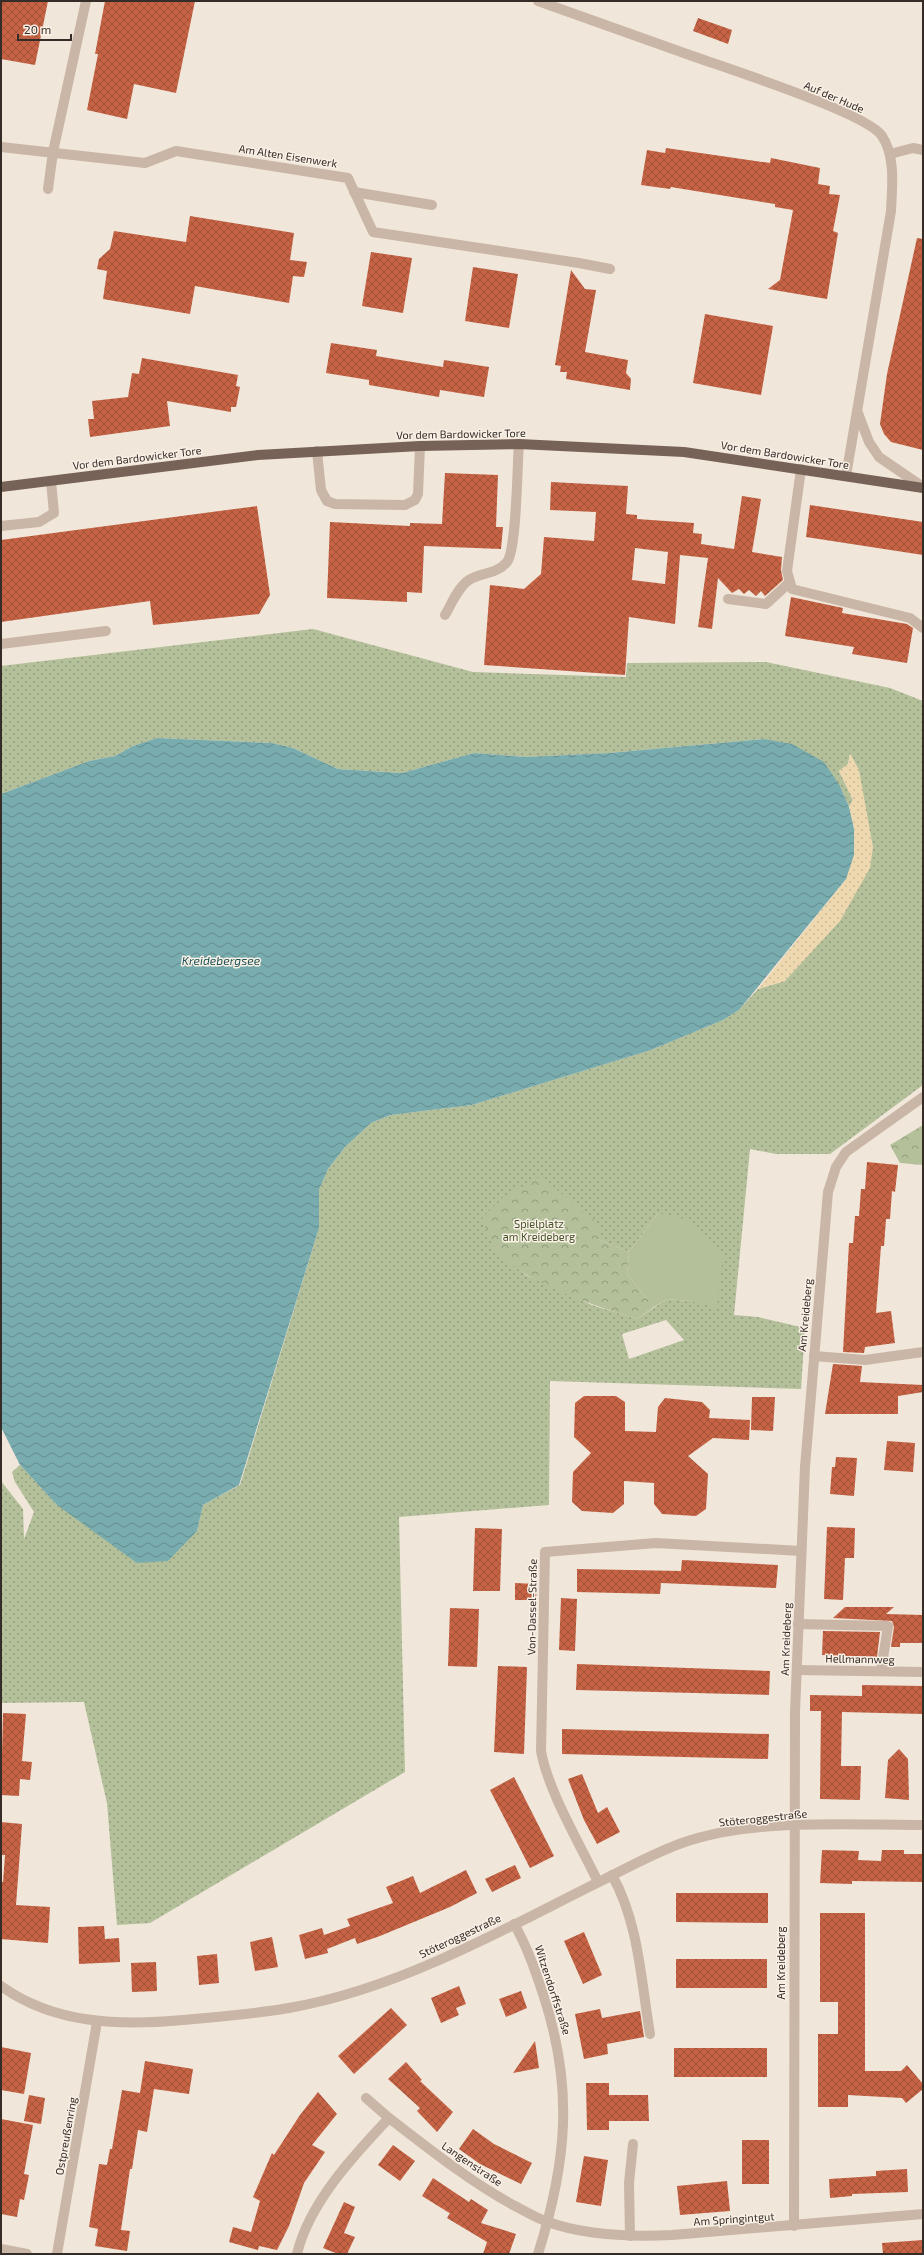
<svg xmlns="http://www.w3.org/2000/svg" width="924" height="2255" font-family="'Exo 2',sans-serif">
<defs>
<pattern id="grass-dots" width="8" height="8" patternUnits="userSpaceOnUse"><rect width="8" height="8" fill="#b3c09a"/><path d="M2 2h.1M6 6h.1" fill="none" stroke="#929c7e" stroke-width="1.8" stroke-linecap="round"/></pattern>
<pattern id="forest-crowns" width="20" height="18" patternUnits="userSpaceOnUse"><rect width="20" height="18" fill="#b3c09a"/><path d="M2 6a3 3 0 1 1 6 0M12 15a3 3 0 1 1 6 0" fill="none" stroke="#929c7e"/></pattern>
<pattern id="sand-dots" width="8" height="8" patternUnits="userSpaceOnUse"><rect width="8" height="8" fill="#edd8b0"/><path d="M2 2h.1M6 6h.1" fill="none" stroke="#ccba97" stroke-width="1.8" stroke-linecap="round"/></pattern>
<pattern id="water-waves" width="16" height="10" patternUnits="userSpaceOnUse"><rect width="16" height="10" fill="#79acae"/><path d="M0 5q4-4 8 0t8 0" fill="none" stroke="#648c8e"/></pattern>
<pattern id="building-cross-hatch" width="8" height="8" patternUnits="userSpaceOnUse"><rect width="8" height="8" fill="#c66344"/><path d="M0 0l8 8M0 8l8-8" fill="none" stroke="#a25239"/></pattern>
</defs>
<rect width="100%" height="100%" fill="#f1e6da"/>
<!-- grass -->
<path fill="url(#grass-dots)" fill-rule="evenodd" d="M313,629l160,43 153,5 1,-14 139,-1 124,26 33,13v384l-93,69h-54l-26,-5 -16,166 24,2 47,11 -4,61 -251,-8 -1,124 -150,12 6,255 -255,151 -33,2 -10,-122 -23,-101 -83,1v-222l22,28 1,30 10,-27 -19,-30 -3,-10 8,-7 37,40 140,26 6,-26 37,-20 79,-257v-38l9,-21 17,-22 26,-24 20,-8 81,-10 179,-55 72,-30 16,-10 19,-21 27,-8 85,-113 -20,-114 -2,10 -9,7 14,29 -4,7 -9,-21 -76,-47 -155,14 -83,4 -52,-4 -72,20 -64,-4 -45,-21 -21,-5 -115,-5 -24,8 -18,10 -26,5 -88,33v-128zM658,1213l32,88 -23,-2 -30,20 -45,-14 -66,-30 -29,-24 103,-24 -2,12 31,13zM666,1320l18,20 -55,19 -7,-25z"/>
<!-- forest -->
<g fill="url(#forest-crowns)">
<path d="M923,1125v40l-23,-2 -10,-18z"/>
<path d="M541,1176l60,51 -3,12 31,13 -2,22 27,33 -17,12c-38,-12 -114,-36 -140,-68 -7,-8 -11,-23 -15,-33l20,-20z"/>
</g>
<!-- sand -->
<path fill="url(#sand-dots)" d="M850,753l9,17 14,77 -3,21 -30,53 -55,60 -27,8 88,-110 8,-50 -5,-22 4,-7 -14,-29 9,-7z"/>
<!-- pitch -->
<path fill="#b3c09a" d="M658,1213l31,7 34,36 -6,52 -27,-7 -23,-2 -13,8 -27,-33 2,-22z"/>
<!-- water -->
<path fill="url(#water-waves)" d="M157,738l115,5 21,5 45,21 64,4 72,-20 52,4 83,-4 155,-14 28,5 32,18 16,24 9,21 5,22v26l-8,24 -107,131 -16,10 -72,30 -179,55 -81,10 -20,8 -26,24 -17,22 -9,21v38l-80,257 -36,20 -6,26 -29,30 -31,2 -80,-58 -37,-40 -19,-38v-633l88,-33 26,-5 18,-10z"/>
<!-- building -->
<g fill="url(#building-cross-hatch)" fill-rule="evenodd">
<path d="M1,1h47l-13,64 -34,-6z"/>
<path d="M105,1h90l-19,92 -42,-9 -7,35 -40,-9 11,-56h-3z"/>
<path d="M698,18l34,12 -4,14 -35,-13z"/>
<path d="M666,148l104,15 1,-5 49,10 -2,16 12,2 -1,8 11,1 -7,36 5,2 -11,66 -59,-10 12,-9 13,-70 -18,-3v-3l-104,-17 -1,2 -29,-4 6,-35 18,3z"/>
<path d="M190,216l104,17 -4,27 17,2 -3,15 -11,-1 -4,27 -94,-17 -5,28 -87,-15 4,-28 -10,-2 2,-10 11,-10 4,-18 72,11z"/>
<path d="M917,238l6,1v211l-32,-8 -7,-8 -4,-10 7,-50z"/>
<path d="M371,252l41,6 -9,55 -41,-7z"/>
<path d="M473,267l45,7 -9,54 -44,-7z"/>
<path d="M571,270l14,19 11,1 -11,62 43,8 -2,13 5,6 -1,11 -64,-11 1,-7h-7l1,-6 -6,-1z"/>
<path d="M705,314l68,12 -12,69 -68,-12z"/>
<path d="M331,343l46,7 -1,6 67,11 1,-7 45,7 -5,30 -44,-7 -1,7 -70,-12v-5l-43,-7z"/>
<path d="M142,358l96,17 -2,11 4,1 -4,20h-5v5l-64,-11 3,25 -80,11 -2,-18h6l-2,-18 36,-4 4,-24 7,1z"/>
<path d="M445,473l53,2 -2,52h7l-2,22 -77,-3 -2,47 -15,-1v10l-80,-4 3,-76 80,4v-3l32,1z"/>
<path d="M551,482l77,4 -2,28 11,1v4l57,4 -1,10 9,1 -1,10 33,5 8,-53 19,3 -9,53 30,5 -1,13 2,10 -18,16 -4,-5 -5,5 -7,-6 -5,4 -5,-5 -7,4 -14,-15 -6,51 -14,-2 10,-69 -28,-3 -5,69 -46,-7 -4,58 -141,-10 6,-80 34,4 9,-8 8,-7 3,-37 50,4 2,-29 -46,-2zM635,548l33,4 -3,32 -33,-4z"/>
<path d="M810,505l113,17v33l-117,-18z"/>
<path d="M257,506l13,89 -11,19 -106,11 -3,-24 -149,21v-82z"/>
<path d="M791,597l52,11 -1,5 65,11 6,4 -6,35 -55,-9 2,-7 -69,-11z"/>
<path d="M867,1162l31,3 -3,27 -3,-1 -2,28h-4l-2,27h-3l-5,67 15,-2 4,32 -30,4 -1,6 -21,-1 6,-109h4l2,-27h4l2,-27h4z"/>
<path d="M833,1364l29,2 -2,16 63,3v7l-25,4v18h-73z"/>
<path d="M584,1396h32l9,6v29l31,1 2,-25 7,-9 37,4 8,8 -1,8 41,2 -1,20 -36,-2 -25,18 20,18 -2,35 -10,7 -34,-2 -8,-10v-21l-30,-2v23l-11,9 -31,-2 -10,-9 1,-30 18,-19 -17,-16 1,-34z"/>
<path d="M752,1397h23l-2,34 -22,-1z"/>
<path d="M887,1441l28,2 -2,29 -29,-2z"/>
<path d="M836,1457l21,1 -3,38 -24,-2 2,-27h3z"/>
<path d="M827,1527l28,1 -1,30h-9l-2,42 -19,-1z"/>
<path d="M475,1528l27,1 -2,62h-27z"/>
<path d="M682,1560l96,5 -2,23 -115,-5 -1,11 -83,-2v-23l104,2z"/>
<path d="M515,1583l22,1 -1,16h-21z"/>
<path d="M561,1598l16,1 -2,52 -16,-1z"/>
<path d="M845,1607h49l-8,7 37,1v28h-23v4h-9l3,-20 -2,-6 -59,-3z"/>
<path d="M450,1608l29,1 -2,58 -29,-1z"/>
<path d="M823,1631l57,1 -3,25 -55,-2z"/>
<path d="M577,1664l193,7 -1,24 -193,-5z"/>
<path d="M498,1666l29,1 -3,87 -30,-2z"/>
<path d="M862,1685l61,1v28l-81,-2 -1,54h20l-1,34 -40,-1 1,-88h-11v-16l52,1z"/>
<path d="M3,1713l23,1 -4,47 10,1 -2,18 -10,-1 -1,17 -18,-1z"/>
<path d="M562,1729l207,5 -1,25 -206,-5z"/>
<path d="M899,1749l9,10 1,41 -24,-2 3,-38z"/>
<path d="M582,1774l16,39 9,-6 13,25 -23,12 -13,-24 -16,-41z"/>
<path d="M514,1777l40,79 -24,12 -40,-78z"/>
<path d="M1,1822l21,2 -6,81 34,2 -2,36 -47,-4v-57h2l2,-27h-4z"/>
<path d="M822,1850l37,1 -1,9 23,1 1,-11h22v4h19v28l-71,-1v3l-32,-1z"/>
<path d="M515,1865l6,13 -29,14 -7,-13z"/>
<path d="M466,1870l11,23 -27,14 -70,29 -23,8 -2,-6 -28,11 1,4 -23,6 -6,-24 23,-7 2,7 26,-9 -3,-7 46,-16 -7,-16 27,-11 7,17z"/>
<path d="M676,1893h92v30l-92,-1z"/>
<path d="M820,1913h45v158h36l6,-6 16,19v5l-17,14 -4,-5 -54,-3v12h-30v-73h20v-32h-18z"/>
<path d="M104,1926l1,13 14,-1 1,24 -41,2 -1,-37z"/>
<path d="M584,1932l18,43 -19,9 -19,-43z"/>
<path d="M272,1937l6,30 -23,4 -5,-29z"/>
<path d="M217,1954l2,29 -20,2 -2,-29z"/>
<rect x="676" y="1959" width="91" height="29"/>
<path d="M156,1962l1,29 -25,1 -1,-29z"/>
<path d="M459,1986l7,18 -10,4 3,7 -18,8 -10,-25z"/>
<path d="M521,1991l6,17 -21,9 -7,-18z"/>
<path d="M391,2008l16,17 -53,49 -16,-18z"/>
<path d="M600,2009l2,9 38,-7 4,26 -37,7 1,10 -24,5 -9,-45z"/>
<path d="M535,2041l4,27 -26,5z"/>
<path d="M1,2047l30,6 -7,41 -23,-4z"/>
<rect x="674" y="2048" width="93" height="29"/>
<path d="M145,2061l48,8 -4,25 -35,-5 -7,43 -9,-2 -6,39h-2l-9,61 9,1 -3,20 -32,-5 3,-17 -9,-2 10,-63 8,1 3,-16h2l10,-59 18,3z"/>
<path d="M406,2062l16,18 -2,1 33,31 -16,20 -20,-21 3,-3 -32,-29z"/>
<path d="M586,2083h23v12h39l1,26h-40v9h-22z"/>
<path d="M318,2092l19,22 -25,31 13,7 -21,31 -15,43 -12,24 -18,-4 -1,4 -29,-8 4,-15 18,5 9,-31 -7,-4 19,-44 2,2 26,-40z"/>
<path d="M29,2095l16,3 -4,26 -17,-3z"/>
<path d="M1,2119l32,6 -9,49 5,1 -5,25 -4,-1 -3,18 -16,-3z"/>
<path d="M473,2129l21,15 38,19 -11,21 -41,-20 -21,-15z"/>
<rect x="742" y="2140" width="27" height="44"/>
<path d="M393,2145l22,16 -15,20 -22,-16z"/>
<path d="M584,2156l24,4 -7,46 -25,-4z"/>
<path d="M907,2169l1,23 -56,2v2l-22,2 -1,-19 47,-3v-5z"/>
<path d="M433,2178l36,24 2,-3 17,11 -7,13 35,11 -7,20h-26l4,-12 -40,-24 3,-5 1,1 -29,-18z"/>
<path d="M727,2181l3,30 -50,4 -3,-29z"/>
<path d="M344,2202l11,5 -11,26 11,4 -8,17h-9l-15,-6z"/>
<path d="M923,2240v14h-40l-1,-11z"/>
</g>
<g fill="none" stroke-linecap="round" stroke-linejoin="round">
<!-- minor -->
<g stroke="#c9b6a6" stroke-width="10">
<path d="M538,1c49,17 97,35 146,52 35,13 182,59 198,83 14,21 10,52 9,75l-45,265"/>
<path d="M1,147l144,16 31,-12 172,27 25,54 206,31 31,6"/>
<path d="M890,154l23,-6 10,2"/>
<path d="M48,189l5,-37 33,-151"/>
<path d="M354,192l78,13"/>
<path d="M858,413l11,29 10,15 41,28v2"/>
<path d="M317,451l4,39 6,11 8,3 70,1 10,-5 3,-6 2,-48"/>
<path d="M801,469l-14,102 5,18 118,29 13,10"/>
<path d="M1,526l38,-4 15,-9 -3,-32"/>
<path d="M728,599l38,5 24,-22"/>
<path d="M445,615c6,-10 13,-28 24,-35 12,-8 27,-5 38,-18 10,-13 10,-97 12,-118"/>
<path d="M1,644l105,-13"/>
<path d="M814,1356l51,4 58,-8"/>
<path d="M798,1624l90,2 -7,45"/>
<path d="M797,1670l126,2"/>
<path d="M612,1875c27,48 29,106 38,159"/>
<path d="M598,1882c-18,-38 -50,-91 -57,-131l4,-199 111,-9 145,8"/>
<path d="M514,1924c13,22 21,46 29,70 31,93 24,168 -5,260"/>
<path d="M1,1986c53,38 119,40 182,34 35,-3 71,-6 106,-12 51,-9 100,-26 148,-47 56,-24 111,-54 166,-81 26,-13 51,-27 79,-37 71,-25 166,-18 241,-18"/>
<path d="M366,2098l23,20"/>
<path d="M794,2226l1,-514 10,-245 23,-275 8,-25 10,-15 77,-55"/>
<path d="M630,2236l-1,-53 4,-39"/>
<path d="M1,2249l26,5"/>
<path d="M57,2254l40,-232"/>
<path d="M297,2254c12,-51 57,-99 92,-136 40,31 79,62 124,87 12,6 23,13 35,17 39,14 83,15 124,13l251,-21"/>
</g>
<!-- major -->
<path stroke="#776258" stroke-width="10" d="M1,487l257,-32 162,-9 99,-2 165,8 239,36"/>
</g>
<g text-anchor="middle" stroke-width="3" stroke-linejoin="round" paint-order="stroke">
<!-- street labels -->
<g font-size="11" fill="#352b27" stroke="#f9f0e6">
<text transform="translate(834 97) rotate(23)" y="4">Auf der Hude</text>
<text transform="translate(288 156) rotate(9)" y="4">Am Alten Eisenwerk</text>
<text transform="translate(461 434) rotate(-1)" y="4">Vor dem Bardowicker Tore</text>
<text transform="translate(785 455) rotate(9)" y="4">Vor dem Bardowicker Tore</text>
<text transform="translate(137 458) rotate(-7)" y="4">Vor dem Bardowicker Tore</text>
<text transform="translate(805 1315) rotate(-85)" y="4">Am Kreideberg</text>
<text transform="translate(532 1607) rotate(-89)" y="4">Von-Dassel-Straße</text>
<text transform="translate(786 1639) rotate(-88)" y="4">Am Kreideberg</text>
<text transform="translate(860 1659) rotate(1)" y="4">Hellmannweg</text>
<text transform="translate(763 1818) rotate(-6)" y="4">Stöteroggestraße</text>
<text transform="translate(460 1936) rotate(-25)" y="4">Stöteroggestraße</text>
<text transform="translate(781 1963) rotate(-90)" y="4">Am Kreideberg</text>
<text transform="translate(553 1990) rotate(72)" y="4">Witzendorffstraße</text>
<text transform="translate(66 2136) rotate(-80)" y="4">Ostpreußenring</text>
<text transform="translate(472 2164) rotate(34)" y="4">Langenstraße</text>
<text transform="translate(734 2219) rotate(-4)" y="4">Am Springintgut</text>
</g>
<!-- park labels -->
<g font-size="11" fill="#45542b" stroke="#f9f0e6">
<text x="539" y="1228">Spielplatz<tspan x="539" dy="13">am Kreideberg</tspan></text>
</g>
<!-- water labels -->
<g font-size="12" font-style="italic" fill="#1d5357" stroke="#f9f0e6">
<text x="221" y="965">Kreidebergsee</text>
</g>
</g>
<!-- border -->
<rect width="924" height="2255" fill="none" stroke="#352b27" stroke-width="4"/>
<!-- scale -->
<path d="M18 34v6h53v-6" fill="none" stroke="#352b27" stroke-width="2"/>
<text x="24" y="34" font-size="12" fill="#352b27" stroke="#f9f0e6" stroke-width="3" paint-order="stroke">20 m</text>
</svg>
